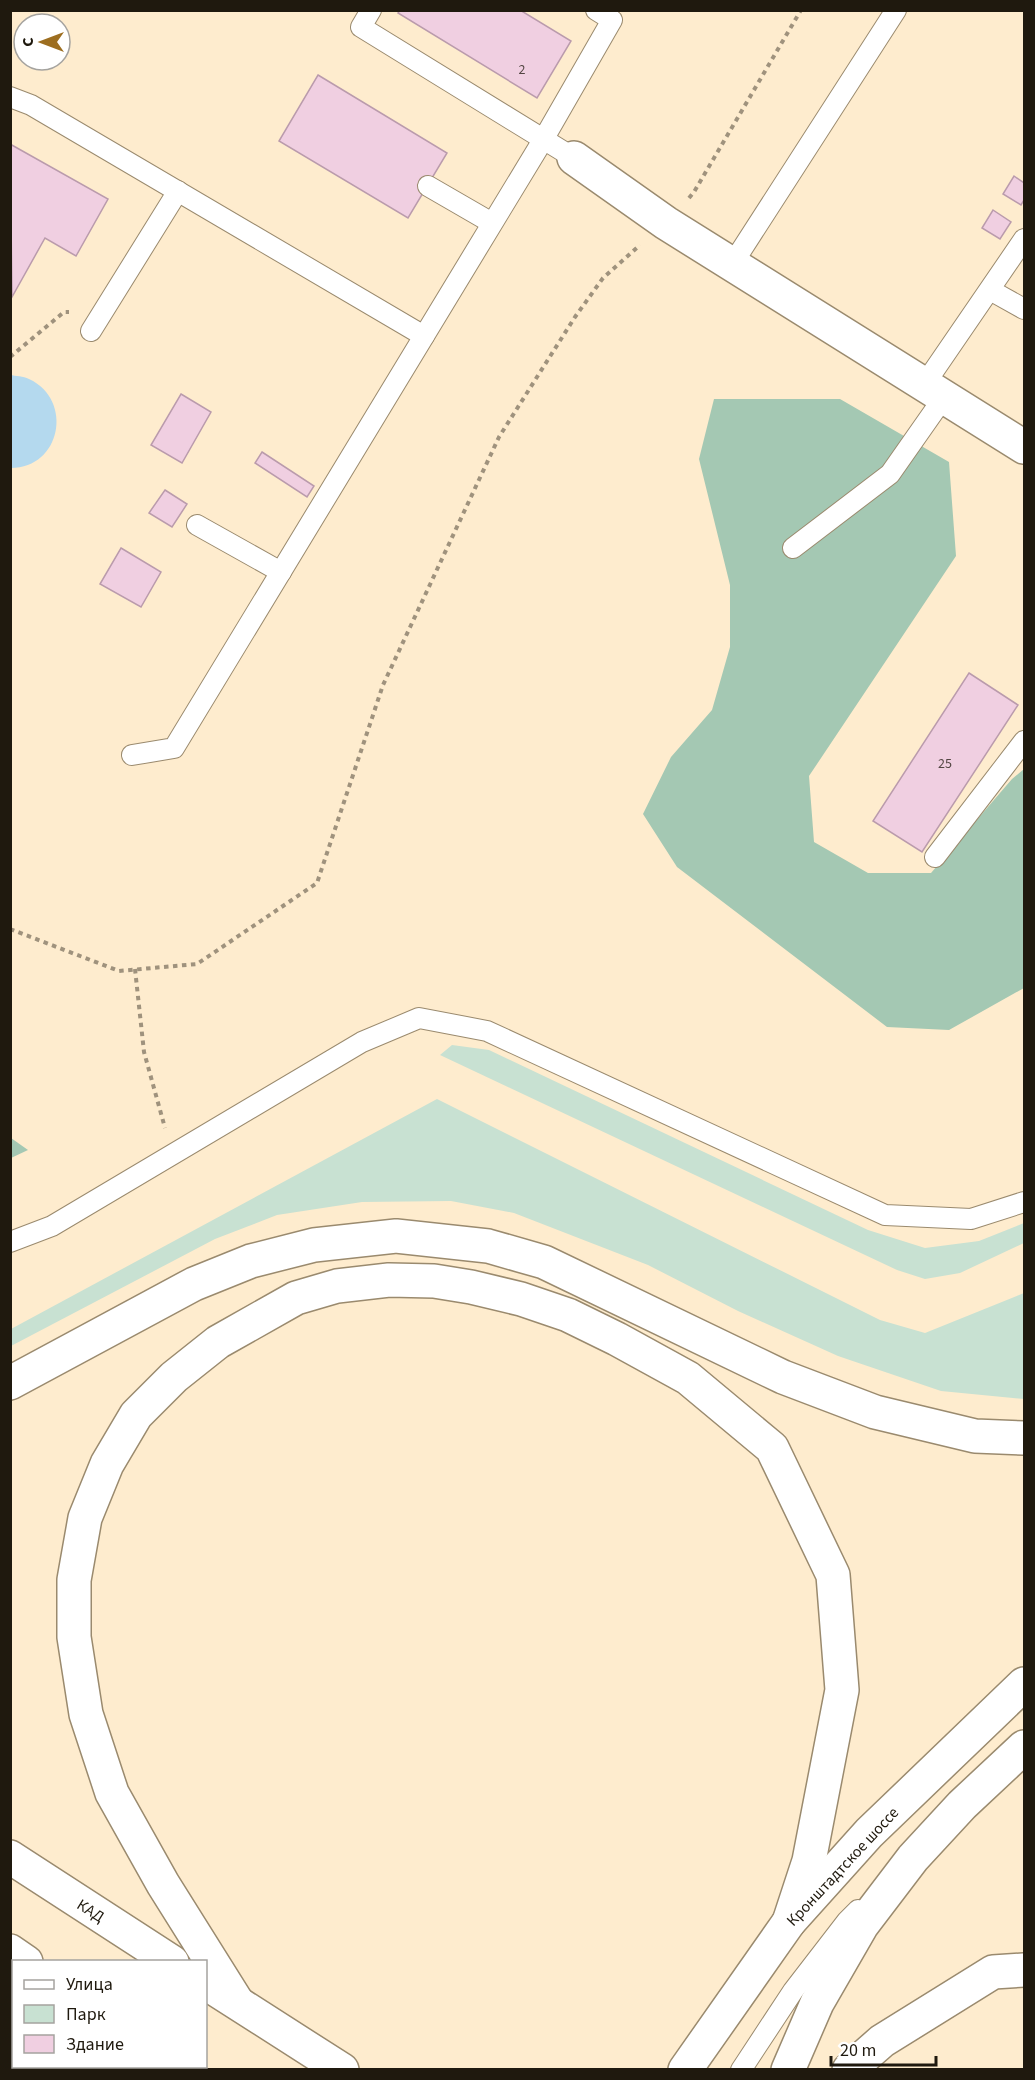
<svg xmlns="http://www.w3.org/2000/svg" width="1035" height="2080" font-family="'Source Sans 3',sans-serif">
<rect width="100%" height="100%" fill="#feecce"/>
<!-- green -->
<g fill="#c8e1d2">
<path d="M452,1045l37,5 379,180 57,18 54,-7 45,-18v20l-64,30 -35,6 -28,-9 -457,-215z"/>
<path d="M437,1099l443,221 45,13 99,-40v106l-83,-8 -103,-35 -100,-45 -90,-46 -134,-52 -63,-12 -89,1 -85,13 -62,24 -204,107v-17z"/>
</g>
<!-- forest -->
<g fill="#a4c8b3">
<path d="M714,399h126l109,63 7,94 -147,220 5,66 54,31h63l81,-94 12,-10v219l-75,42 -62,-3 -210,-160 -34,-53 28,-57 41,-47 18,-63v-62l-31,-126z"/>
<path d="M10,1138h1l17,12 -17,8z"/>
</g>
<!-- water -->
<path fill="#b4d9ee" d="M10,375c6,1 13,1 19,4 45,21 32,89 -18,89z"/>
<!-- building -->
<g fill="#f0cfe1" stroke="#ba9bac" stroke-width="1.5">
<path d="M400,10h120l51,31 -34,57 -139,-85z"/>
<path d="M318,75l129,78 -39,65 -129,-77z"/>
<path d="M10,144l98,55 -32,57 -31,-18 -33,59z"/>
<path d="M1014,176l10,7v17l-3,5 -18,-11z"/>
<path d="M993,210l18,12 -11,17 -18,-11z"/>
<path d="M181,394l30,18 -29,51 -31,-18z"/>
<path d="M262,452l52,34 -7,11 -52,-34z"/>
<path d="M165,490l22,14 -15,23 -23,-14z"/>
<path d="M121,548l40,24 -20,35 -41,-23z"/>
<path d="M969,673l49,32 -96,147 -49,-31z"/>
</g>
<g fill="none" stroke-linecap="round" stroke-linejoin="round">
<defs>
<g id="service">
<path d="M371,10l-10,17 213,131"/>
<path d="M10,97l21,8 393,231"/>
<path d="M428,186l64,37"/>
<path d="M733,263l163,-253"/>
<path d="M990,290l34,19"/>
<path d="M91,331l87,-140"/>
<path d="M924,385l100,-146"/>
<path d="M197,525l84,47"/>
<path d="M793,548l97,-74 54,-77"/>
<path d="M132,755l42,-7 369,-608 69,-120 -16,-10"/>
<path d="M935,857l89,-116"/>
<path d="M10,1242l42,-16 310,-184 57,-24 68,13 398,184 86,4 53,-17"/>
<path d="M741,2070l52,-79 54,-70 11,-11"/>
</g>
<path id="minor" d="M574,158l92,65 358,224"/>
<g id="tertiary">
<path d="M237,2002l-74,-118 -51,-91 -26,-79 -12,-77v-57l11,-62 22,-54 29,-49 38,-38 44,-35 78,-44 41,-12 52,-6 45,1 37,6 50,12 47,16 49,24 71,39 84,70 61,127 9,115 -33,171 -20,61"/>
<path d="M849,2070l33,-29 111,-69 31,-2"/>
</g>
<g id="secondary">
<path d="M10,1383l184,-99 57,-23 63,-16 82,-9 92,10 56,16 239,115 92,35 100,24 49,2"/>
<path d="M10,2042h4"/>
<path d="M685,2070l104,-148 80,-89 155,-149"/>
<path d="M788,2070l29,-67 45,-78 51,-67 49,-53 62,-58"/>
</g>
<g id="motorway">
<path d="M10,1857l162,105"/>
<path d="M10,1951l16,11"/>
<path d="M206,1983l136,87"/>
<path d="M184,2066l5,4"/>
</g>
</defs>
<!-- service casing -->
<use href="#service" stroke="#9a8a6e" stroke-width="22"/>
<!-- minor casing -->
<use href="#minor" stroke="#9a8a6e" stroke-width="36"/>
<!-- tertiary casing -->
<use href="#tertiary" stroke="#9a8a6e" stroke-width="36"/>
<!-- secondary casing -->
<use href="#secondary" stroke="#9a8a6e" stroke-width="36"/>
<!-- motorway casing -->
<use href="#motorway" stroke="#9a8a6e" stroke-width="36"/>
<!-- path -->
<g stroke="#9f927d" stroke-width="4" stroke-dasharray="4.5 4.5" stroke-linecap="butt">
<path d="M689,198l5,-6 107,-182"/>
<path d="M10,357l54,-45h5"/>
<path d="M10,929l109,42 78,-7 120,-81 66,-198 116,-248 76,-120 28,-39 37,-33"/>
<path d="M135,969l9,83 21,76"/>
</g>
<!-- service -->
<use href="#service" stroke="#fff" stroke-width="20"/>
<!-- minor -->
<use href="#minor" stroke="#fff" stroke-width="33"/>
<!-- tertiary -->
<use href="#tertiary" stroke="#fff" stroke-width="33"/>
<!-- secondary -->
<use href="#secondary" stroke="#fff" stroke-width="33"/>
<!-- motorway -->
<use href="#motorway" stroke="#fff" stroke-width="33"/>
</g>
<g text-anchor="middle" stroke-width="6" stroke-linejoin="round" paint-order="stroke">
<!-- number labels -->
<g font-size="14" fill="#534643">
<text x="522" y="74">2</text>
<text x="945" y="768">25</text>
</g>
<!-- street labels -->
<g font-size="16" fill="#1f190e" stroke="#fff">
<text transform="translate(842 1866) rotate(-47)" y="6">Кронштадтское шоссе</text>
<text transform="translate(91 1910) rotate(32)" y="6">КАД</text>
</g>
</g>
<!-- border -->
<rect width="1035" height="2080" fill="none" stroke="#1f190e" stroke-width="24"/>
<!-- legend -->
<rect x="12" y="1960" width="195" height="108" fill="#ffffff" stroke="#a5a39f" stroke-width="1.5"/>
<rect x="24" y="1980" width="30" height="9" fill="#ffffff" stroke="#a5a39f" stroke-width="1.5"/>
<text x="66" y="1990" font-size="18" fill="#1f190e">Улица</text>
<rect x="24" y="2005" width="30" height="18" fill="#c8e1d2" stroke="#a5a39f" stroke-width="1.5"/>
<text x="66" y="2020" font-size="18" fill="#1f190e">Парк</text>
<rect x="24" y="2035" width="30" height="18" fill="#f0cfe1" stroke="#a5a39f" stroke-width="1.5"/>
<text x="66" y="2050" font-size="18" fill="#1f190e">Здание</text>
<!-- north arrow -->
<g transform="translate(42 42) rotate(270)"><circle r="28" fill="#ffffff" stroke="#a5a39f" stroke-width="1.5"/>
<path d="M0-4.5L10 22L0 15L-10 22Z" fill="#9d6e20"/>
<text y="-9" font-size="16" font-weight="bold" text-anchor="middle" fill="#1f190e">С</text>
</g>
<!-- scale -->
<path d="M831 2056v9h105v-9" fill="none" stroke="#1f190e" stroke-width="3"/>
<text x="840" y="2056" font-size="18" fill="#1f190e" stroke="#ffffff" stroke-width="4.5" paint-order="stroke">20 m</text>
</svg>
